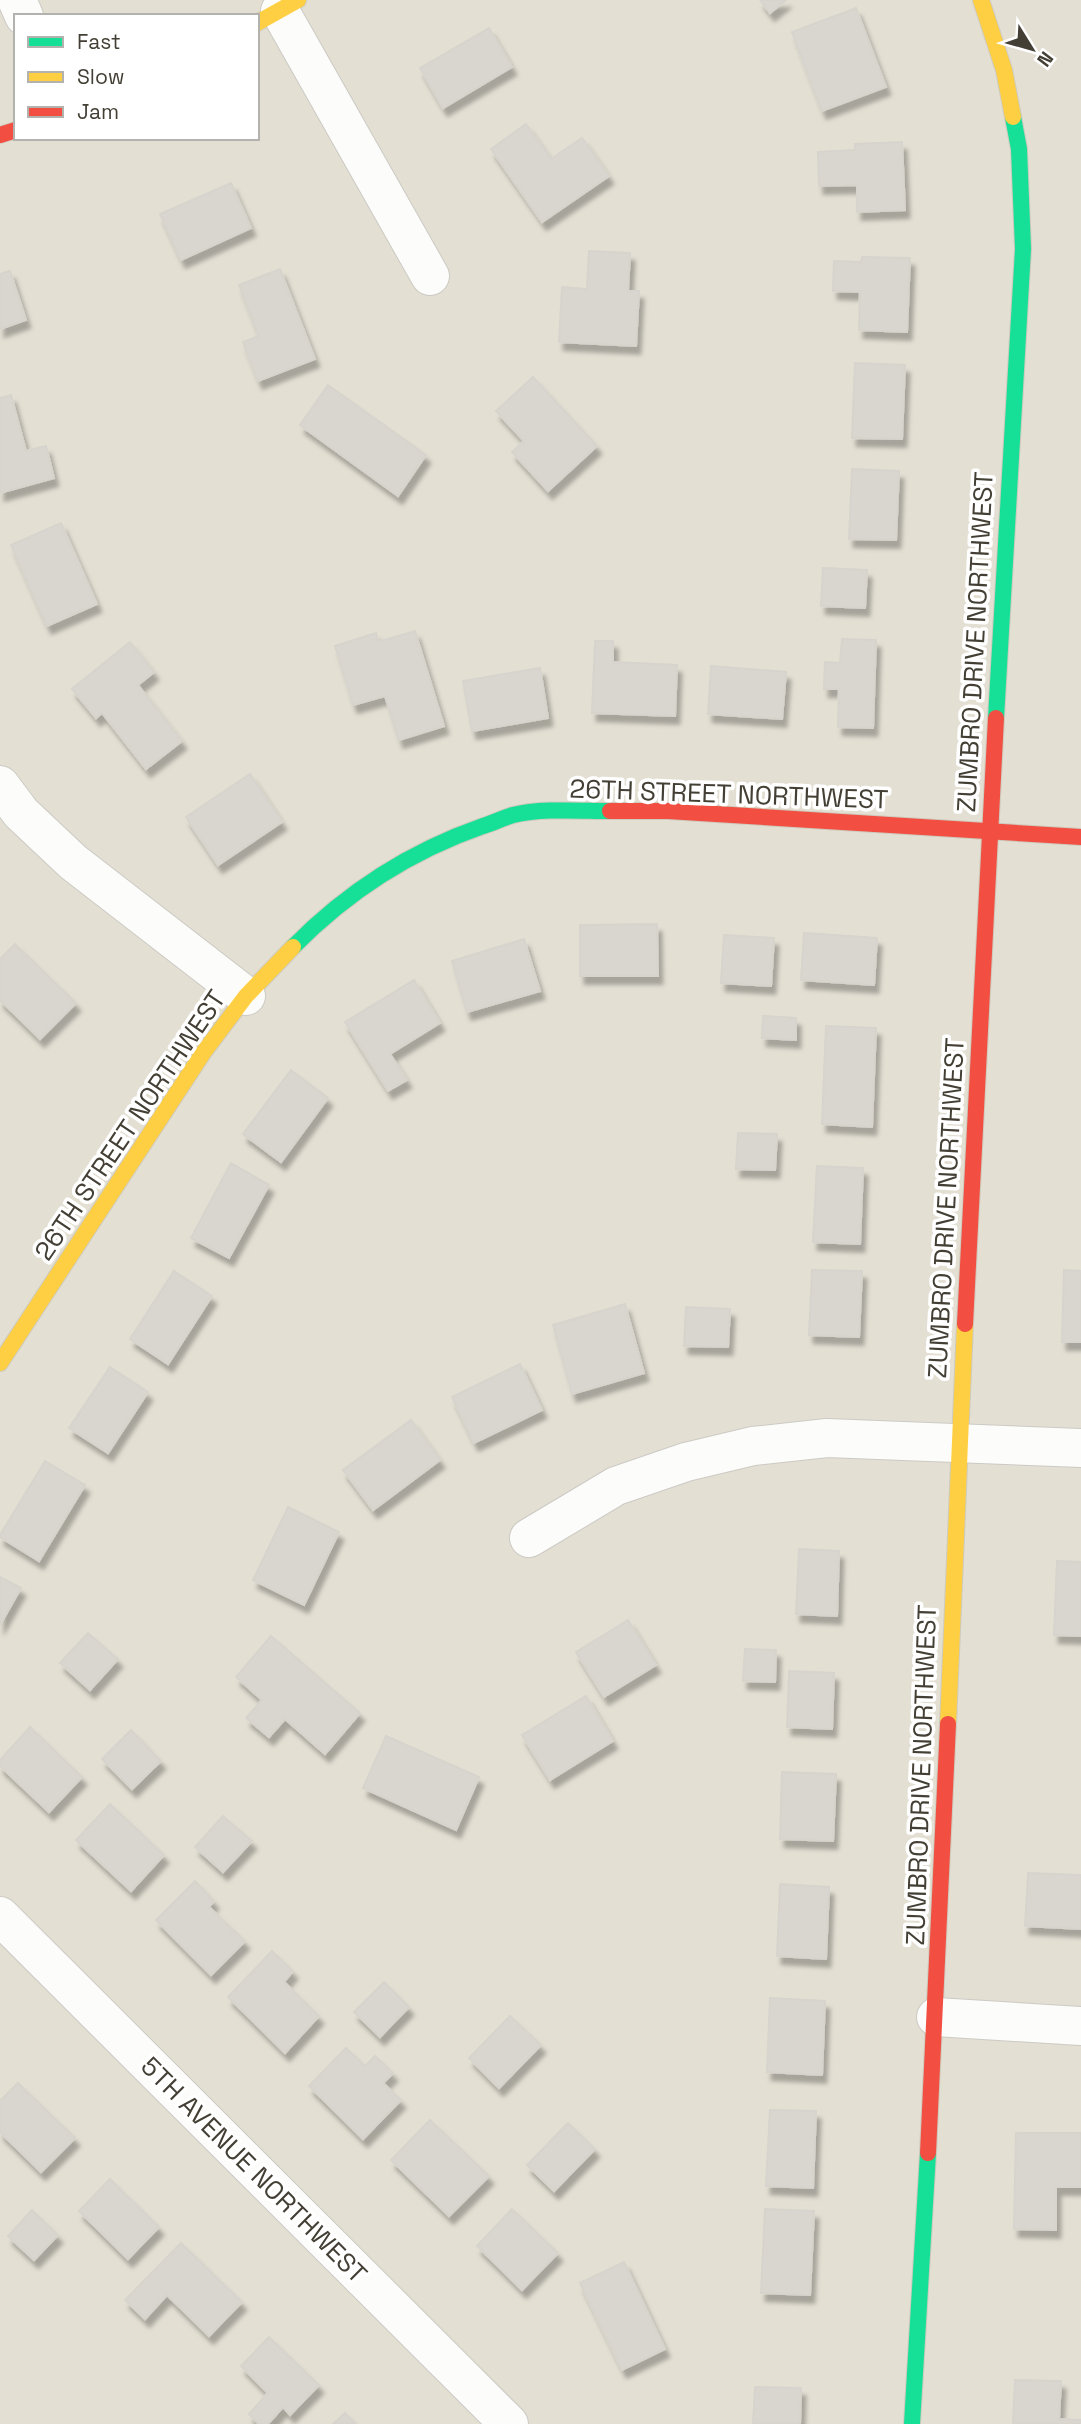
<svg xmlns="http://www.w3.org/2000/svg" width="1081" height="2424" font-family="'Space Grotesk',sans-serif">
<defs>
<filter id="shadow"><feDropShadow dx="4.5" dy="8" stdDeviation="2" flood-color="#0004"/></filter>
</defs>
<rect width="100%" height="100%" fill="#eeede6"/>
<!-- residential -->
<path fill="#e3dfd3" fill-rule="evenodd" d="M0,0h1081v2424h-1081zM16,16h241v122h-241z"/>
<!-- building -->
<g fill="#d8d6cf" stroke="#d6d4cc" stroke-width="2" filter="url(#shadow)">
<path d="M760,0h26l-16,13z"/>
<path d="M856,8l30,79 -64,24 -30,-79z"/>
<path d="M489,28l23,39 -69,41 -23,-40z"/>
<path d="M526,124l25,35 31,-21 27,38 -67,46 -51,-73z"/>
<path d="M902,142l3,68 -48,2v-27l-38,1 -1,-34 37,-2v-6z"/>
<path d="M231,183l20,45 -70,32 -21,-46z"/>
<path d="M589,251l41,2 -2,38h11l-3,55 -77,-4 3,-55 25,2z"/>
<path d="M862,257l48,1 -3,74 -48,-2 1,-38 -27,-1 1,-30 27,1z"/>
<path d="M280,269l35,90 -57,22 -15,-39 16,-6 -20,-51z"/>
<path d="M10,271l16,49 -26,9v-55z"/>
<path d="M855,363l50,2 -3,74 -50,-1z"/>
<path d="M533,377l64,69 -49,45 -36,-39 12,-11 -28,-30z"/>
<path d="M328,385l98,70 -28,41 -98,-71z"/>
<path d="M11,395l15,56 20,-5 8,32 -54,15v-95z"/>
<path d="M852,469l47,2 -3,69 -47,-1z"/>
<path d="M61,523l36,81 -50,22 -36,-81z"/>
<path d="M823,568l44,2 -2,38 -44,-2z"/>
<path d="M415,631l29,95 -45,14 -14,-44 -32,9 -18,-59 41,-13 2,9z"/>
<path d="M842,639l34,1 -3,88 -35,-1 1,-38h-15l1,-27 15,1z"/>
<path d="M595,641h18v21l64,3 -2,51 -83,-3z"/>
<path d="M130,642l24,30 -16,13 44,56 -36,28 -44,-56 -6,5 -24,-29z"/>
<path d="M711,666l75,6 -4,47 -74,-5z"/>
<path d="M540,668l8,50 -76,13 -9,-50z"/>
<path d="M250,774l32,48 -64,43 -32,-48z"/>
<path d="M657,924l1,52h-78v-51z"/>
<path d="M804,933l73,5 -3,47 -73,-5z"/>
<path d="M724,935l50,3 -3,48 -50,-3z"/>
<path d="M524,939l16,52 -73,21 -15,-51z"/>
<path d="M15,944l61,59 -36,36 -40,-39v-41z"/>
<path d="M414,980l26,43 -50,31 17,26 -19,11 -43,-69z"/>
<path d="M763,1016l33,2v22l-34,-2z"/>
<path d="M826,1026l50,2 -4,99 -50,-3z"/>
<path d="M291,1070l37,28 -47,64 -38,-28z"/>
<path d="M738,1133l39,1 -2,36 -39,-1z"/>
<path d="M231,1163l38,22 -40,73 -38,-20z"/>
<path d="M817,1166l46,2 -3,76 -47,-2z"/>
<path d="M812,1270l50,1 -3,66 -50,-2z"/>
<path d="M1064,1270l17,1v71h-19z"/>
<path d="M174,1271l38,25 -44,68 -38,-25z"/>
<path d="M625,1304l19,69 -72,21 -19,-69z"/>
<path d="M686,1307l44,2 -2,38 -44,-1z"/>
<path d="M520,1364l22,46 -68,33 -22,-46z"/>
<path d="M110,1367l38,25 -40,61 -39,-25z"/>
<path d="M411,1420l29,40 -67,50 -30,-40z"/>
<path d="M45,1461l40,24 -46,76 -39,-24v-2z"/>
<path d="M288,1507l51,25 -35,73 -51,-25z"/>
<path d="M799,1549l40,2 -2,65 -41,-2z"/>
<path d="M1057,1561l24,1v74l-27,-1z"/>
<path d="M0,1577l21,11 -21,37z"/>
<path d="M628,1620l28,45 -52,32 -28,-45z"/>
<path d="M88,1633l30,26 -28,31 -30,-27z"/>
<path d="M271,1636l89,77 -35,41 -40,-35 -16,18 -23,-19 16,-18 -26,-23z"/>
<path d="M745,1649l31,1 -1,32 -32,-1z"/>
<path d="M789,1671l45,2 -2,56 -45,-2z"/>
<path d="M586,1696l27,45 -63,39 -28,-45z"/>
<path d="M30,1727l52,50 -33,35 -49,-46v-6z"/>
<path d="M131,1730l30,31 -29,28 -30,-30z"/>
<path d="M386,1736l93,41 -23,53 -93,-42z"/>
<path d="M782,1772l54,2 -3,67 -53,-2z"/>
<path d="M110,1804l54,51 -33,36 -55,-51z"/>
<path d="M223,1816l29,25 -29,31 -28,-25z"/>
<path d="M1028,1873l53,2v54l-56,-3z"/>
<path d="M195,1881l19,20 -5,6 36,34 -34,34 -55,-55z"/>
<path d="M780,1884l49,3 -3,72 -49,-3z"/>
<path d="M272,1951l21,20 -9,11 35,34 -34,37 -57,-56z"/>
<path d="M384,1982l25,25 -29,30 -26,-25z"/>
<path d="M770,1998l55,3 -3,74 -55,-3z"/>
<path d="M510,2016l31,29 -42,43 -30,-30z"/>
<path d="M346,2048l19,18 10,-10 18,17 -10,10 18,17 -38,39 -54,-53z"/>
<path d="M18,2083l57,55 -34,34 -41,-40v-31z"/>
<path d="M770,2110l46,1 -3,77 -47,-2z"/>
<path d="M430,2120l59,56 -40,40 -58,-56z"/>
<path d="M568,2123l27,26 -41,42 -27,-26z"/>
<path d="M1016,2133h65v54h-25v43l-42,-1z"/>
<path d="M110,2179l49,48 -31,32 -49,-48z"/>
<path d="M512,2209l46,44 -36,37 -45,-44z"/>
<path d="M765,2209l49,2 -4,84 -49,-2z"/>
<path d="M32,2210l26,25 -24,25 -26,-24z"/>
<path d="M181,2243l61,59 -33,34 -42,-41 -22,24 -20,-19z"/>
<path d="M624,2262l41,87 -43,21 -42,-87z"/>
<path d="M269,2337l50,48 -29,30 -7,-8 -15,17h-9l-10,-10 19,-21 -27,-27z"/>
<path d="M1015,2380l46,1 -2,38 22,1v4h-68z"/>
<path d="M755,2387l46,1 -1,36h-47z"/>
<path d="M345,2413l11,11h-23z"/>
</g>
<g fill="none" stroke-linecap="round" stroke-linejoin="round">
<defs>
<g id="street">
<path d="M17,0l7,16"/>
<path d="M280,11l150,265"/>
<path d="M0,785l21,28 52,49 173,134"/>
<path d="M529,1538l87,-52 70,-24 67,-16 74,-8 254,10"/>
<path d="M0,1916l509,508"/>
<path d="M936,2017l145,9"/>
</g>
<g id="fast">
<path d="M996,718l27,-469 -4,-100 -6,-32"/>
<path d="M293,947c53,-54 118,-96 190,-121 10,-3 20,-8 30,-11 29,-7 67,-4 97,-4"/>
<path d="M912,2424l16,-271"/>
</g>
<g id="slow">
<path d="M981,0l23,70 9,47"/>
<path d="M257,23l41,-23"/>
<path d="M0,1363l203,-310 43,-57 47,-49"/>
<path d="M948,1724l17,-400"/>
</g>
<g id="jam">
<path d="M0,135l16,-5"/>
<path d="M610,811h58l413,26"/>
<path d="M965,1324l31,-606"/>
<path d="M928,2153l20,-429"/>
</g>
</defs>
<!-- street casing -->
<use href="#street" stroke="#cccac4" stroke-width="40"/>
<!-- fast casing -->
<use href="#fast" stroke="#cecbbd" stroke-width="18"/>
<!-- slow casing -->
<use href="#slow" stroke="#cecbbd" stroke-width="18"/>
<!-- jam casing -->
<use href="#jam" stroke="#cecbbd" stroke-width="18"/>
<!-- street -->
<use href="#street" stroke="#fcfcfb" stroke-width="38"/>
<!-- fast -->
<use href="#fast" stroke="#16e098" stroke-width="16"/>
<!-- slow -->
<use href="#slow" stroke="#ffcf43" stroke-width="16"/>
<!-- jam -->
<use href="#jam" stroke="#f24e42" stroke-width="16"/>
</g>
<g text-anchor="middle" stroke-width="7" stroke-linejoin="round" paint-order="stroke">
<!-- street labels -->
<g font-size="26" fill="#433f34" stroke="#fff">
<text transform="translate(975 642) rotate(-87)" y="9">ZUMBRO DRIVE NORTHWEST</text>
<text transform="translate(729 794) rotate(2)" y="9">26TH STREET NORTHWEST</text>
<text transform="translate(130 1125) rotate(-56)" y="9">26TH STREET NORTHWEST</text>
<text transform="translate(946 1208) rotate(-87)" y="9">ZUMBRO DRIVE NORTHWEST</text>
<text transform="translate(921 1775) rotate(-88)" y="9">ZUMBRO DRIVE NORTHWEST</text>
<text transform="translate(254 2170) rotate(45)" y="9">5TH AVENUE NORTHWEST</text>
</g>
</g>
<!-- legend -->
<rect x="14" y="14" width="245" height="126" fill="#ffffff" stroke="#b4b2ae" stroke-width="2"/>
<rect x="28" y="37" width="35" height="10" fill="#16e098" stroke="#b4b2ae" stroke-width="2"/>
<text x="77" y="49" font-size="21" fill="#433f34">Fast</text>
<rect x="28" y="72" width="35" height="10" fill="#ffcf43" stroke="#b4b2ae" stroke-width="2"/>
<text x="77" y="84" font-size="21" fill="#433f34">Slow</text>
<rect x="28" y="107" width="35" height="10" fill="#f24e42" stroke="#b4b2ae" stroke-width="2"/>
<text x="77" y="119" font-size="21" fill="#433f34">Jam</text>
<!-- north arrow -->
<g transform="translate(1032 49) rotate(127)" stroke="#ffffff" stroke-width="5" paint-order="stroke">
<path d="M0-5L12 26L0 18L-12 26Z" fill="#433f34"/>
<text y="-10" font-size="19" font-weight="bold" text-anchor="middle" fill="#433f34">N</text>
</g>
</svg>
